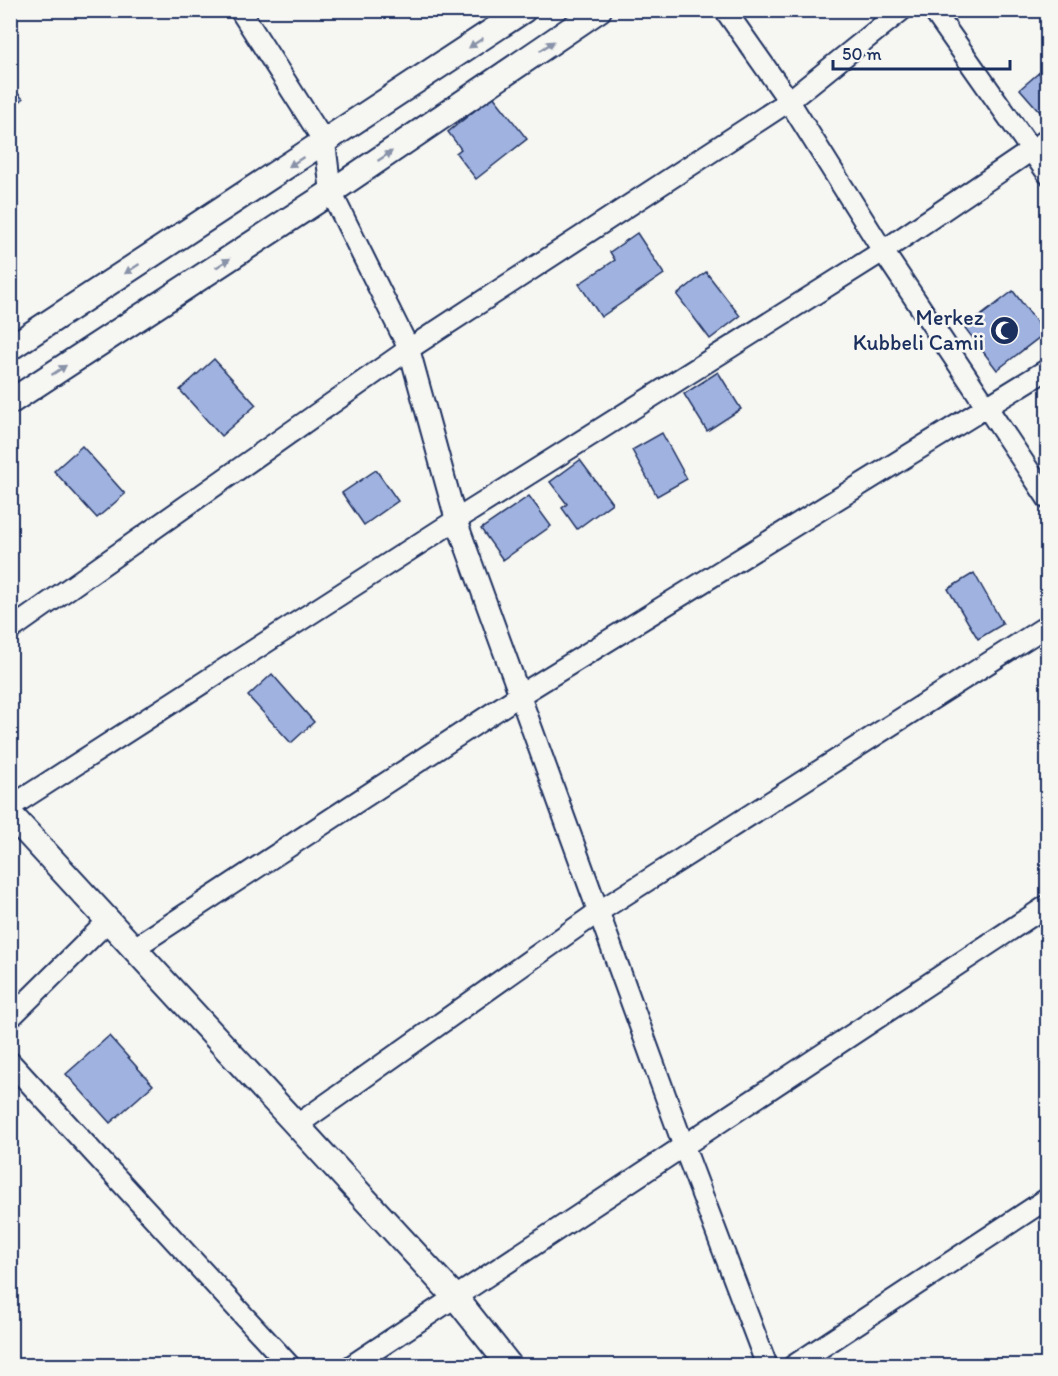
<svg xmlns="http://www.w3.org/2000/svg" width="1058" height="1376" font-family="Itim,sans-serif">
<rect width="100%" height="100%" fill="#f6f6f2"/>
<filter id="ink" filterUnits="userSpaceOnUse"><feTurbulence type="fractalNoise" baseFrequency=".0167" numOctaves="2"/><feDisplacementMap in="SourceGraphic" scale="12" xChannelSelector="R" yChannelSelector="G"/><feConvolveMatrix kernelMatrix="1 2 1 2 8 2 1 2 1" color-interpolation-filters="sRGB"/></filter>
<g filter="url(#ink)">
<!-- building -->
<g fill="#a0b2e0" stroke="#1b2f5e" stroke-width="1.5">
<path d="M1048,65v55h-1l-27,-31z"/>
<path d="M10,85l13,14 -13,11z"/>
<path d="M493,96l34,43 -51,40 -20,-26 5,-4 -13,-17z"/>
<path d="M637,233l27,41 -63,43 -22,-33 36,-24 -5,-8z"/>
<path d="M706,272l34,44 -30,23 -33,-44z"/>
<path d="M1013,291l32,42 -48,37 -32,-42z"/>
<path d="M214,359l42,46 -35,31 -41,-46z"/>
<path d="M718,372l23,37 -34,22 -23,-37z"/>
<path d="M662,433l25,46 -30,17 -25,-46z"/>
<path d="M82,446l43,48 -28,24 -43,-47z"/>
<path d="M580,460l32,43 -35,26 -15,-21 5,-4 -17,-22z"/>
<path d="M376,470l22,31 -34,24 -22,-32z"/>
<path d="M529,496l22,30 -48,34 -22,-31z"/>
<path d="M974,573l29,51 -25,15 -30,-50z"/>
<path d="M272,674l42,48 -23,21 -43,-47z"/>
<path d="M109,1036l44,49 -43,38 -44,-49z"/>
</g>
<g fill="none" stroke-linecap="round" stroke-linejoin="round">
<defs>
<g id="minor">
<path d="M240,10l85,133 6,49 78,157 47,171 228,627 83,219"/>
<path d="M725,10l64,91 94,150 165,248"/>
<path d="M933,10l115,164"/>
<path d="M10,630l399,-281 380,-248 113,-91"/>
<path d="M10,807l446,-287 427,-269 165,-112"/>
<path d="M134,948l386,-253 528,-326"/>
<path d="M10,1018l99,-98"/>
<path d="M10,1062l280,304"/>
<path d="M297,1125l301,-213 450,-287"/>
<path d="M351,1366l697,-461"/>
<path d="M793,1366l255,-168"/>
</g>
<g id="tertiary">
<path d="M10,348l514,-338"/>
<path d="M10,402l321,-210 268,-182"/>
<path d="M10,814l446,484 54,68"/>
</g>
</defs>
<!-- minor casing -->
<use href="#minor" stroke="#1b2f5e" stroke-width="24"/>
<!-- tertiary casing -->
<use href="#tertiary" stroke="#1b2f5e" stroke-width="28"/>
<!-- minor -->
<use href="#minor" stroke="#f6f6f2" stroke-width="20"/>
<!-- tertiary -->
<use href="#tertiary" stroke="#f6f6f2" stroke-width="24"/>
</g>
<!-- one-way arrows -->
<defs><path id="oneway-solid" d="M-6-.8H1V-3.2L6.5 0L1 3.2V.8H-6Z" transform="scale(1.5)"/></defs>
<g fill="#8892a8">
<use href="#oneway-solid" transform="translate(476 43) rotate(146)"/>
<use href="#oneway-solid" transform="translate(547 46) rotate(-34)"/>
<use href="#oneway-solid" transform="translate(385 156) rotate(-34)"/>
<use href="#oneway-solid" transform="translate(296 162) rotate(147)"/>
<use href="#oneway-solid" transform="translate(223 263) rotate(-33)"/>
<use href="#oneway-solid" transform="translate(132 269) rotate(147)"/>
<use href="#oneway-solid" transform="translate(59 370) rotate(-33)"/>
</g>
</g>
<!-- icons -->
<defs>
<symbol id="mosque-disc" viewBox="-11 -11 22 22"><circle r="9.5" fill="#1b2f5e" stroke="#f6f6f2"/><path d="M3.5-4.9A6 6 0 1 0 3.5 4.9A5 5 0 1 1 3.5-4.9Z" fill="#fff"/></symbol>
</defs>
<g fill-rule="evenodd">
<use href="#mosque-disc" x="988" y="314" width="33" height="33"/>
</g>
<g text-anchor="middle" stroke-width="5" stroke-linejoin="round" paint-order="stroke">
<!-- poi labels -->
<g font-size="22" fill="#1b2f5e" stroke="#f6f6f2" text-anchor="end">
<text x="984" y="325">Merkez<tspan x="984" dy="25">Kubbeli Camii</tspan></text>
</g>
</g>
<!-- margin -->
<rect width="1058" height="1376" fill="none" stroke="#f6f6f2" stroke-width="36"/>
<rect x="18" y="18" width="1022" height="1340" fill="none" stroke="#1b2f5e" stroke-width="2" filter="url(#ink)"/>
<!-- scale -->
<path d="M833 60v9h177v-9" fill="none" stroke="#1b2f5e" stroke-width="3"/>
<text x="842" y="60" font-size="18" fill="#1b2f5e" stroke="#f6f6f2" stroke-width="4.5" paint-order="stroke">50 m</text>
</svg>
